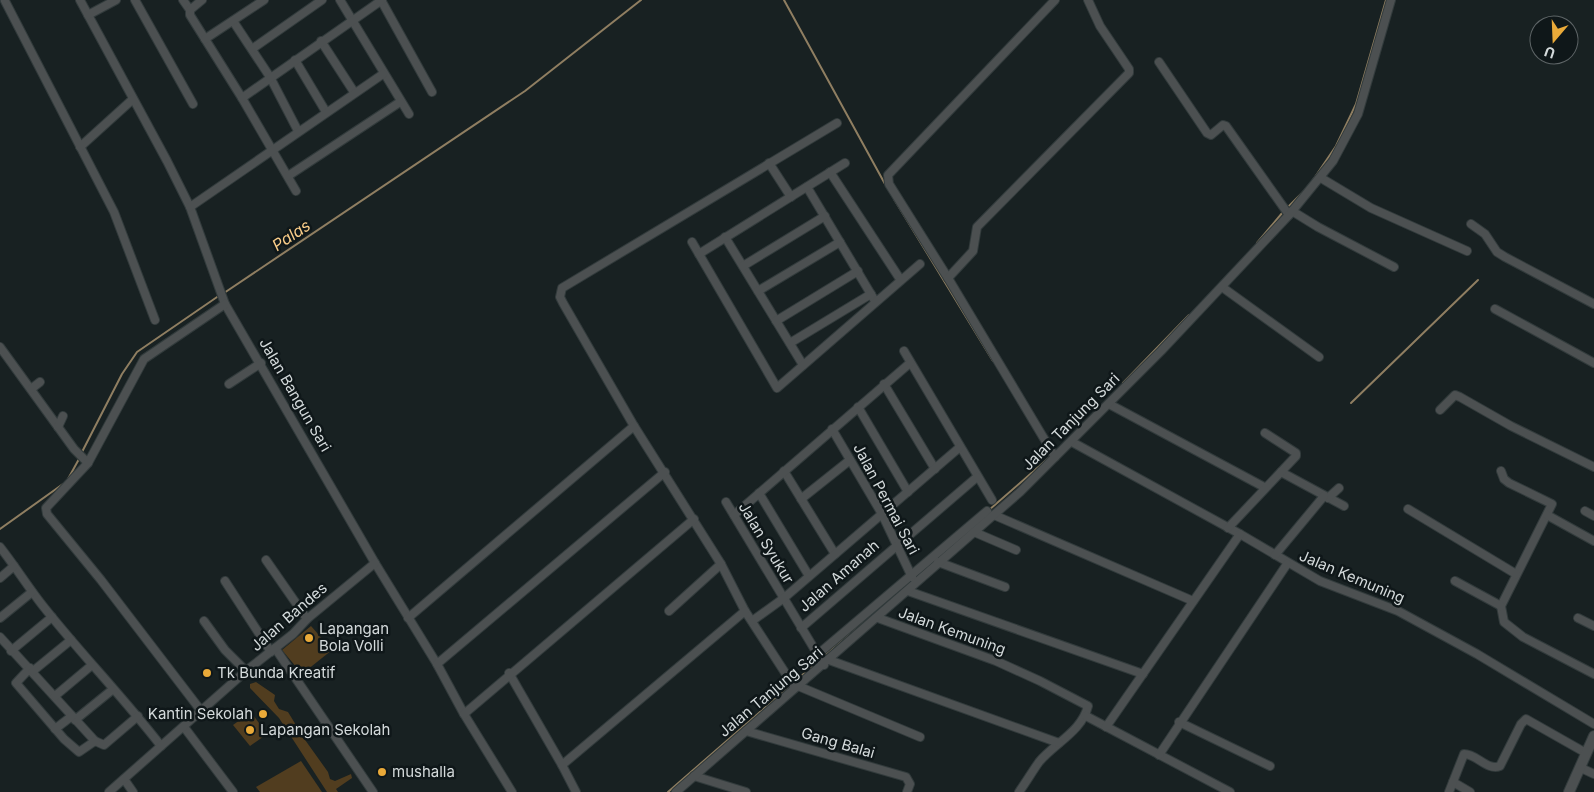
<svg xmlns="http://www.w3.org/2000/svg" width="1594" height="792" font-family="Inter,sans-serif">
<rect width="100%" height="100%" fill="#182122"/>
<!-- green -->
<g fill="#513d1f">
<path d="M311,626l21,24 -30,24 -20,-24z"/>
<path d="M256,682l19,13 -1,6 5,8 9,3 11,18 10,1 -6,6 25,35 2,7 5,2 16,-7 1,4 -16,11 2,3h-11l-48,-74 -29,-30v-4z"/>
<path d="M251,712l16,22 -17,12 -17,-21z"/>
<path d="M301,761l21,31h-62l-4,-5z"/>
</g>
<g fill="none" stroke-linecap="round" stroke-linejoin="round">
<!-- stream -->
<g stroke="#8f7e61" stroke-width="2">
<path d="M784,0l101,184"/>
<path d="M1313,180l23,-34 20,-42 30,-104"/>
<path d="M894,199l99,162"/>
<path d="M1288,207l16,-16"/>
<path d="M1257,243l26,-31"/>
<path d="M224,293l301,-202 116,-91"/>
<path d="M1123,383l66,-68"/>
<path d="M1351,403l127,-123"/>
<path d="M82,452l40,-78 15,-22 83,-57"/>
<path d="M68,479l11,-20"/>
<path d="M989,510l62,-54"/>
<path d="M0,529l63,-45"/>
<path d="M822,657l60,-53"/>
<path d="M794,682l25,-21"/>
<path d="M668,792l123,-107"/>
</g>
<defs>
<g id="minor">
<path d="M80,0l87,161 23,46 35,97 150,259 62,101 27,50 48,78"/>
<path d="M135,0l58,104"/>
<path d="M183,0l7,10"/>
<path d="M202,0l-12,10v5l52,83 54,93"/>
<path d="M340,0l69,114"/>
<path d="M381,0l51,92"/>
<path d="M5,1l109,211 41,108"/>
<path d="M88,15l28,-15"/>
<path d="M233,21l37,56 28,54"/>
<path d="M205,39l59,-39"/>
<path d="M321,41l33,51"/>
<path d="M252,49l70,-49"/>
<path d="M295,60l31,52"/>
<path d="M1159,62l48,71 4,2 12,-10 3,1 63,89"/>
<path d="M242,98l140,-98"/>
<path d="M80,147l53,-48"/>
<path d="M769,163l22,34"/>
<path d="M830,172l70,107"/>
<path d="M288,176l112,-74"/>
<path d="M1321,178l50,30 96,43"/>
<path d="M807,187l68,114"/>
<path d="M190,207l193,-133"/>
<path d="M1292,211l26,16 76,40"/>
<path d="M1471,224l14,10 12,18 8,5 89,47"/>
<path d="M725,237l78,128"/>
<path d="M692,242l85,146 143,-124"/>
<path d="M699,254l146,-91"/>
<path d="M743,266l82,-50"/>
<path d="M948,278l-59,-94 -1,-9 167,-175"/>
<path d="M1222,287l97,70"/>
<path d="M758,291l82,-49"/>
<path d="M1495,309l99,54"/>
<path d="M776,321l82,-50"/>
<path d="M790,343l81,-49"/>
<path d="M0,347l74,102 14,14"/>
<path d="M904,351l88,149"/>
<path d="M229,384l32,-21"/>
<path d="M884,384l51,85"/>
<path d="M31,389l9,-7"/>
<path d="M1109,404l155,83"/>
<path d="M858,407l50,85"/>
<path d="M1440,410l15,-15 5,2 51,29 83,41"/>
<path d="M634,426l-71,-123 -3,-6 2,-9 275,-165"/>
<path d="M58,427l5,-11"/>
<path d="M832,429l50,85 30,63"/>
<path d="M1072,442l168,92 80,47 78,30 79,43 117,70"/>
<path d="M1055,457l-107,-179 25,-27 4,-24 152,-154v-4l-29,-43 -12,-26"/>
<path d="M784,471l51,83"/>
<path d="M1501,471l3,8 5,4 43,21 -51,102 3,16 19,15 71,37"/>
<path d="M1281,472l63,34"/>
<path d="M759,493l50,83"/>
<path d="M1328,498l11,-10"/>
<path d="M801,499l49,-39"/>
<path d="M726,502l98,163"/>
<path d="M1408,509l108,65"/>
<path d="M1585,511l9,5"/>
<path d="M734,515l176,-152"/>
<path d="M994,515l199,86"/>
<path d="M1547,515l47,26"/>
<path d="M1228,528l68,-72v-3l-31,-20"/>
<path d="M974,532l42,18"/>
<path d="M0,547c15,19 28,40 43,59 38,48 81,92 118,140"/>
<path d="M1275,555l49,-59"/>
<path d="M266,560l41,59"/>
<path d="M938,562l67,25"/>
<path d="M0,578l14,-12"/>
<path d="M225,581l46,71"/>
<path d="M1455,581l46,25"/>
<path d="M908,591l235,83"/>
<path d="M669,611l52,-47"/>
<path d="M0,618l32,-26"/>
<path d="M408,618l226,-192 87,138 24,47 50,77"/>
<path d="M878,618l118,43 44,20 48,25c-6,25 -33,37 -49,56 -7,10 -13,20 -20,30"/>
<path d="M1578,618l16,8"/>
<path d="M204,621l21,29 21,21"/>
<path d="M752,621l32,-23 176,-151"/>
<path d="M801,628l176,-151"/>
<path d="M0,637l95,104 9,4 34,-29"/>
<path d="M275,648l98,144"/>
<path d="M11,651l41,-34"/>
<path d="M817,655l170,-144"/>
<path d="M829,660l230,83"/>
<path d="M437,664l228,-192"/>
<path d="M30,668l-14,15 48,56 15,13 16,-11"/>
<path d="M33,671l38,-31"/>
<path d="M509,673l53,92"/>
<path d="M798,686l122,51"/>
<path d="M55,696l37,-31"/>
<path d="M202,712l-101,-132 -54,-66 -1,-6 42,-45 56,-104 81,-55"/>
<path d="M464,714l230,-195"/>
<path d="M1086,716l144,76"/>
<path d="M75,720l37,-30"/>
<path d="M1179,722l91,44"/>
<path d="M184,727l49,65"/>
<path d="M1106,727l134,-193"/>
<path d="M55,729l17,-13"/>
<path d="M746,731l160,46 4,7 -3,8"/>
<path d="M1159,755l128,-191"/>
<path d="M1581,768l13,6"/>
<path d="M694,776l52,16"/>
<path d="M124,779l9,13"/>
<path d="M1453,782l17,10"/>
<path d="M109,792l137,-121 47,-37 14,-15 68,-56"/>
<path d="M576,792l-14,-27 183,-154"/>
<path d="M676,792l344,-300 141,-141 128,-136 44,-54 25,-47 33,-114"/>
<path d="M1449,792l15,-38c13,0 23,17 36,12l21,-42 5,-5 60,34"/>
</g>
<path id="tertiary" d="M1569,792l25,-56"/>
</defs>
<!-- minor casing -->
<use href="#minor" stroke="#323b3c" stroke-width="10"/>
<!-- tertiary casing -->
<use href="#tertiary" stroke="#323b3c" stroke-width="12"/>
<!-- minor -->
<use href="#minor" stroke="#4c5051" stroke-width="8"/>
<!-- tertiary -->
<use href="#tertiary" stroke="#4c5051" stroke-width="10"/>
</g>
<!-- markers -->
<g fill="#eaaa39" stroke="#0f1719" stroke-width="2">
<circle cx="309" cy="638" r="5"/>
<circle cx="207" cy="673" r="5"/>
<circle cx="263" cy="714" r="5"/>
<circle cx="250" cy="730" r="5"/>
<circle cx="382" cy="772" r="5"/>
</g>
<g text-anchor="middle" stroke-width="5" stroke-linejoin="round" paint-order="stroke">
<!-- street labels -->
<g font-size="15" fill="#d4dadb" stroke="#0f1719">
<text transform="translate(295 395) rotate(60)" y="5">Jalan Bangun Sari</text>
<text transform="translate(1071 422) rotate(-45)" y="5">Jalan Tanjung Sari</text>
<text transform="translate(886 499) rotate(62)" y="5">Jalan Permai Sari</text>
<text transform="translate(766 543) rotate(59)" y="5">Jalan Syukur</text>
<text transform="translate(839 576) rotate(-41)" y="5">Jalan Amanah</text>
<text transform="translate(1352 577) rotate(23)" y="5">Jalan Kemuning</text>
<text transform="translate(289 617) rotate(-41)" y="5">Jalan Bandes</text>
<text transform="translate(952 631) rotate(20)" y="5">Jalan Kemuning</text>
<text transform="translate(771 692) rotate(-40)" y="5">Jalan Tanjung Sari</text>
<text transform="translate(838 743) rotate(16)" y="5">Gang Balai</text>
</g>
<!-- poi labels -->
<g font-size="15" fill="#d4dadb" stroke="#0f1719" text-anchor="start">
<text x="319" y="634">Lapangan<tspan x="319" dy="17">Bola Volli</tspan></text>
<text x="217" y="678">Tk Bunda Kreatif</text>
<text x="253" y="719" text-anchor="end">Kantin Sekolah</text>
<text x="260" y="735">Lapangan Sekolah</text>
<text x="392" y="777">mushalla</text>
</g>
<!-- water labels -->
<g font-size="16" font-style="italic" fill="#f9cd89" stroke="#0f1719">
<text transform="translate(291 235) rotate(-34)" y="6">Palas</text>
</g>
</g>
<!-- north arrow -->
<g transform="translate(1554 40) rotate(199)"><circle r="24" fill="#0f1719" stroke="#5e6567"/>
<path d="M0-4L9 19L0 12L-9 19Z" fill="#eaaa39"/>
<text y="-8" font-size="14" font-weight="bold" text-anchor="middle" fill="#d4dadb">U</text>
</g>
</svg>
